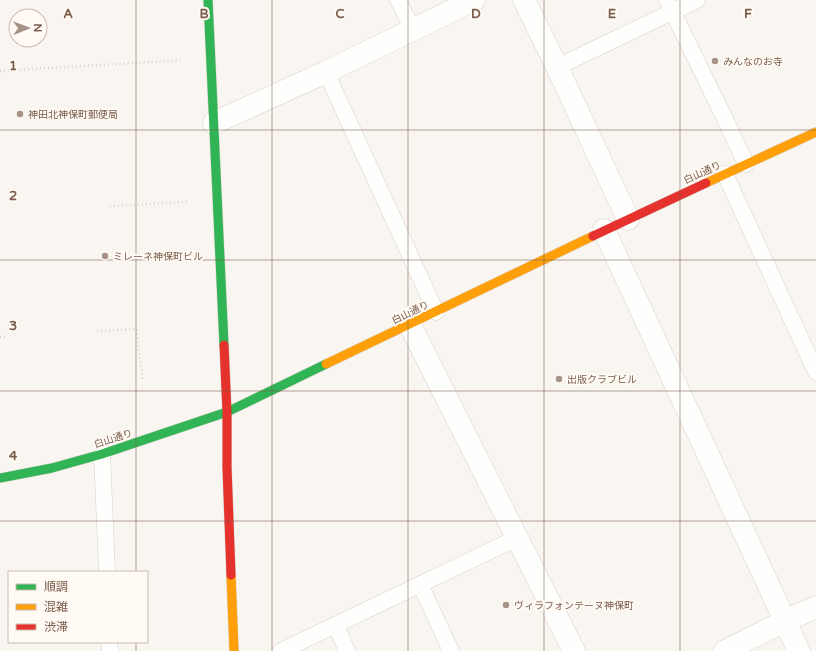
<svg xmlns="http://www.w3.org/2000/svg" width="816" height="651" font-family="'Varela Round','Noto Sans JP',sans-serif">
<rect width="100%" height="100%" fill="#f9f5f0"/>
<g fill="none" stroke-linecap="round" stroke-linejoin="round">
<defs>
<g id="lane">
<path d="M398,0l15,30"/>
<path d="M667,0l56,115 23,49"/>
<path d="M557,67l140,-67"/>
<path d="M326,72l110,240"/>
<path d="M725,174l91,198"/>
<path d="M102,454l5,118"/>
<path d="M420,584l31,67"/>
<path d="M336,625l11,26"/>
<path d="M109,642l1,9"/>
<path d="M281,651l236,-113"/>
</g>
<g id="street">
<path d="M524,0l33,67 71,152"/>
<path d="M214,123l112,-51 148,-72"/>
<path d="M604,230l195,421"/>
<path d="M410,325l164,326"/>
<path d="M725,651l60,-30 31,-14"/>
</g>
<g id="fast">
<path d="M208,0l16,345"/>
<path d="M0,478l52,-10 50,-14 125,-42 99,-48"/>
</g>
<g id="slow">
<path d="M706,183l110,-51"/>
<path d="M326,364l267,-128"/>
<path d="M231,575l3,76"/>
</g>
<g id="jam">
<path d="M593,236l113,-53"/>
<path d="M224,345l3,67v55l4,108"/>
</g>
</defs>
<!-- lane casing -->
<use href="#lane" stroke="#d7d1cb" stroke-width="17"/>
<!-- street casing -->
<use href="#street" stroke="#d7d1cb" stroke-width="23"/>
<!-- fast casing -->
<use href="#fast" stroke="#d9d2cb" stroke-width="10"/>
<!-- slow casing -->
<use href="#slow" stroke="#d9d2cb" stroke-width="10"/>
<!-- jam casing -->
<use href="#jam" stroke="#d9d2cb" stroke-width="10"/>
<!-- path -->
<g stroke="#dcd5d0" stroke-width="2.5" stroke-dasharray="1 3" stroke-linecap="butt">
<path d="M0,71l183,-11"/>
<path d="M110,206l79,-4"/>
<path d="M97,331l39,-2 7,51"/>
<path d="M0,337h8"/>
</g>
<!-- lane -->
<use href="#lane" stroke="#fefefd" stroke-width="16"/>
<!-- street -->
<use href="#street" stroke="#fefefd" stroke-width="22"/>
<!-- fast -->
<use href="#fast" stroke="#30b455" stroke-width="9"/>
<!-- slow -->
<use href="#slow" stroke="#ff9f0a" stroke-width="9"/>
<!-- jam -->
<use href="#jam" stroke="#e5322d" stroke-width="9"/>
</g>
<!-- grid -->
<path fill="none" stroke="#7a5c4d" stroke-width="1" stroke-opacity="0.55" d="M136,0v572M272,0v651M408,0v651M544,0v651M680,0v651M0,130h816M0,260h816M0,391h816M0,521h816M136,642v9"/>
<!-- markers -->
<g fill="#a69286" stroke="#fffaf3" stroke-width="1.5">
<circle cx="715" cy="61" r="4"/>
<circle cx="20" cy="114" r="4"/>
<circle cx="105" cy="256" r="4"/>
<circle cx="559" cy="379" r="4"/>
<circle cx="506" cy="605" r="4"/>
</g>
<g text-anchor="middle" stroke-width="4" stroke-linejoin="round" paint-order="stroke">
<!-- poi labels -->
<g font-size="10" fill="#7a5c4d" stroke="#fffaf3" text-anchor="start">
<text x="723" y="65">みんなのお寺</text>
<text x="28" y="118">神田北神保町郵便局</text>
<text x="113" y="260">ミレーネ神保町ビル</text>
<text x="567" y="383">出版クラブビル</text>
<text x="514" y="609">ヴィラフォンテーヌ神保町</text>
</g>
<!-- street labels -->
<g font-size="10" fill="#7a5c4d" stroke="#fffaf3">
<text transform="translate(702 172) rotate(-25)" y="4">白山通り</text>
<text transform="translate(410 312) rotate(-26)" y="4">白山通り</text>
<text transform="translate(113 438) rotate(-18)" y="4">白山通り</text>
</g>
</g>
<g font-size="13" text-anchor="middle" font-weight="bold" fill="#7a5c4d" stroke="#fffaf3" stroke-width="4" stroke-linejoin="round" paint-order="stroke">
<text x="68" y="18">A</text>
<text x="204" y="18">B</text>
<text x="340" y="18">C</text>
<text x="476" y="18">D</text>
<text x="612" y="18">E</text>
<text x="748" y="18">F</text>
<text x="13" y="70">1</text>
<text x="13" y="200">2</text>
<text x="13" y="330">3</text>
<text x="13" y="460">4</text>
</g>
<!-- legend -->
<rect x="8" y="571" width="140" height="72" fill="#fffaf3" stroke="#cabbb1"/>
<rect x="16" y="584" width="20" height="6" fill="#30b455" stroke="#cabbb1"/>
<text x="44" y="591" font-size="12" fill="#7a5c4d">順調</text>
<rect x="16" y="604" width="20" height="6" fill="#ff9f0a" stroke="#cabbb1"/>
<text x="44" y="611" font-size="12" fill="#7a5c4d">混雑</text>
<rect x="16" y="624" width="20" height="6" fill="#e5322d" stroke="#cabbb1"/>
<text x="44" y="631" font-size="12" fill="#7a5c4d">渋滞</text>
<!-- north arrow -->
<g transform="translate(28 28) rotate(89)"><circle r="19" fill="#fffaf3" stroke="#cabbb1"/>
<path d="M0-3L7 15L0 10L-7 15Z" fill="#a69286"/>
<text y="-6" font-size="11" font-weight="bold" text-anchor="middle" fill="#7a5c4d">N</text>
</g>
</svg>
